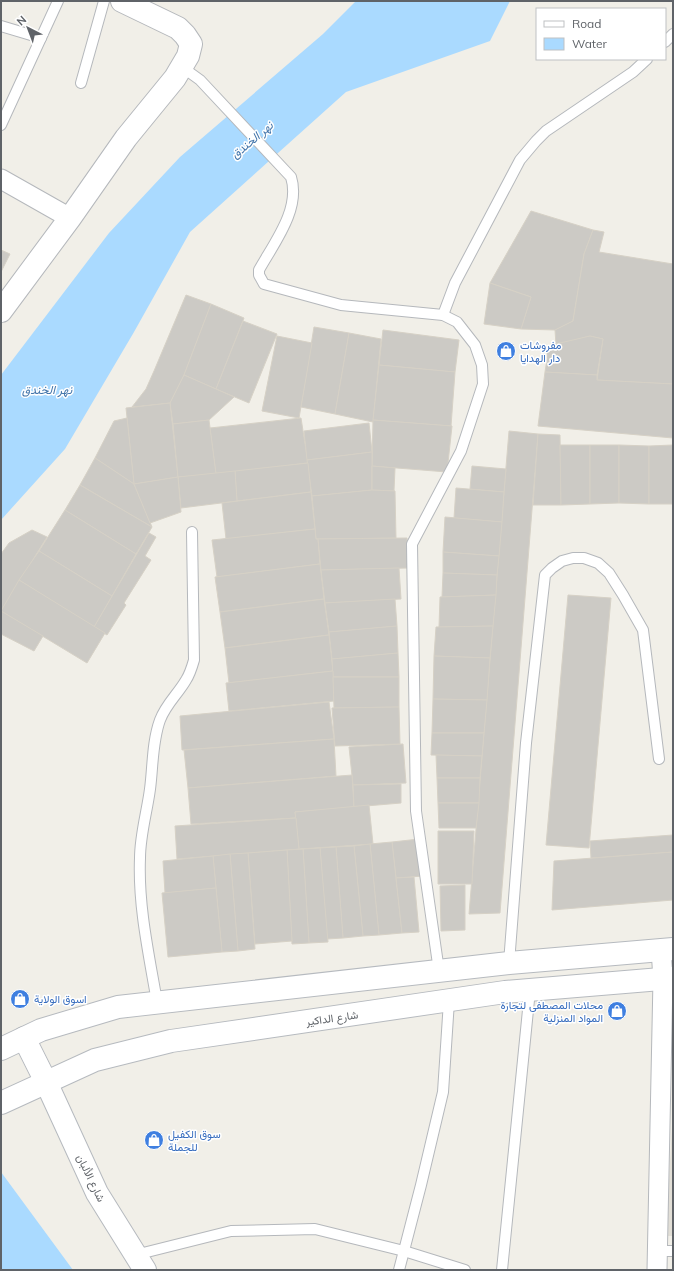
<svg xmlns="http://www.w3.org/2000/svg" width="674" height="1271" font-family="Mulish,Vazirmatn,sans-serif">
<rect width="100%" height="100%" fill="#f1efe8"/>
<!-- education -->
<path fill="#e1ded6" d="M672,1126h1v110h-7z"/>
<!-- water -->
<g fill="#aadaff">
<path d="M356,1h154l-20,40 -144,51 -156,140 -56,100 -69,117 -64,71v-145l108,-142 71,-76 143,-123z"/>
<path d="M1,1172l72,98h-72z"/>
</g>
<!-- building -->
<g fill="#cccac5" stroke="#d6d1c6">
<path d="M531,211l62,19 -9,24 -11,67 -18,9 -34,-1 10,-32 -41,-14z"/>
<path d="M593,230l11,2 -5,20 74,12v120l-76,-4 6,-41 -13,-3 -34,9 -1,-15 18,-9 11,-67z"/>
<path d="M1,250l9,4 -9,18z"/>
<path d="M490,283l41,14 -10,32 -37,-5z"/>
<path d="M186,295l25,9 -27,71 -14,28 -38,4 14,-18 8,-18z"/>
<path d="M211,304l33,14 -28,71 -32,-14z"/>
<path d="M243,321l34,13 -28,69 -33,-14z"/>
<path d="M314,327l35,6 -14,81 -34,-7z"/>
<path d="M383,330l76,10 -4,32 -76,-7z"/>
<path d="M349,333l32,6 -8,83 -38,-8z"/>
<path d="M277,336l35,7 -13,75 -37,-7z"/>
<path d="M590,336l13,3 -6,36 -52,-3 2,-13v-13z"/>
<path d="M379,365l76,7 -4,54 -78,-6z"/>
<path d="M545,372l52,3v5l76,4v54l-135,-12z"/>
<path d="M184,375l32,14 18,8 -25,23 -36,4 -3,-21z"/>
<path d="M170,403l8,74 -44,7 -8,-76z"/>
<path d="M127,418l7,66 -39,-26 19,-37z"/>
<path d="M301,418l7,45 -92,11 -6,-46z"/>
<path d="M209,420l7,54 -38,3 -5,-53z"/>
<path d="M373,420l79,6 -5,46 -75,-6z"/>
<path d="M369,423l3,29 -65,8 -3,-29z"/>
<path d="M509,431l29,3 -38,479 -31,1z"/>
<path d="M538,434l22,1 1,70h-28z"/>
<path d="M560,445h30v59l-29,1z"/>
<path d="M590,445h29v58l-29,1z"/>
<path d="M619,445l30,1v58l-30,-1z"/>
<path d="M673,445v59h-24v-58z"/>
<path d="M372,452v38l-60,6 -5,-36z"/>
<path d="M95,458l39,26 18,43 -72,-42z"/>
<path d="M308,463l3,29 -74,9 -2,-30z"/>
<path d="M372,466l23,2 -1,23 -22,-1z"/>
<path d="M472,466l34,3 -2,23 -34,-3z"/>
<path d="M235,471l2,30 -56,7 -3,-31z"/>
<path d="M178,477l3,35 -31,11 -16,-39z"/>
<path d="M80,485l72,42 -16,27 -71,-44z"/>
<path d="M456,488l48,4 -2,30 -48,-4z"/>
<path d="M372,490l23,1 1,47 -80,1 -4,-43z"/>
<path d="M311,492l4,37 -89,10 -4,-36z"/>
<path d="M65,510l71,44 -24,42 -73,-45z"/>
<path d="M445,517l57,5 -3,34 -56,-4z"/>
<path d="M315,529l1,10h2l2,25 -103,13 -5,-37z"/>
<path d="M32,530l15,7 -46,74v-57l8,-11z"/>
<path d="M149,533l7,4 -11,19 6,4 -27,43 2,2 -19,30 -13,-8z"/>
<path d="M407,538l1,30 -87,2 -3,-31z"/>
<path d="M39,551l73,45 -18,31 -75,-47z"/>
<path d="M443,552l56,4 -2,19 -54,-2z"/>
<path d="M320,564l4,35 -104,13 -5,-35z"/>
<path d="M399,568l2,31 -76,4 -4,-33z"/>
<path d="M443,573l54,2 -1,20 -54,2z"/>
<path d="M19,580l86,53 -18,30 -86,-52z"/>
<path d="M496,595l-3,31 -54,1 1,-30z"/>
<path d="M568,595l43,3 -22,250 -43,-3z"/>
<path d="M324,599l5,36 -104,13 -5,-36z"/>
<path d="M395,599l2,27 -68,6 -4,-29z"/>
<path d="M1,611l42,25 -9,15 -33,-17z"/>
<path d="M397,626l1,27 -66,6 -3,-27z"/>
<path d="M493,626l-3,32 -56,-2 2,-29z"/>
<path d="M329,635l4,36 -104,12 -4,-35z"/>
<path d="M398,653l1,24h-66l-1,-18z"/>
<path d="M434,656l56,2 -3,42 -54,-1z"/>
<path d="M333,671l1,30 -105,10 -3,-28z"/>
<path d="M333,677h66v30l-65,1z"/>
<path d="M433,699l54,1 -3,33h-52z"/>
<path d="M329,702l5,37 -152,11 -2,-34z"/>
<path d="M399,707l1,37 -65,2 -3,-38z"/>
<path d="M432,733h52l-2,23 -51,-1z"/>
<path d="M334,739l2,37 -148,12 -4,-38z"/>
<path d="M403,744l3,39 -53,2 -4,-38z"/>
<path d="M436,755l46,1 -2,22h-43z"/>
<path d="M352,775l2,32 -59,5 1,6 -105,6 -3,-36z"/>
<path d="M437,778h43l-1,25h-41z"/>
<path d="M401,784v19l-47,4 -1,-22z"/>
<path d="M438,803h41l-3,25h-37z"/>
<path d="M369,805l4,39 -74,5 -4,-37z"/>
<path d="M296,818l3,31 -122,10 -2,-33z"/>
<path d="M438,831h36l-2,53h-34z"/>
<path d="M673,835v17l-82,6 -1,-17z"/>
<path d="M419,839l4,37 -27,2 -4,-36z"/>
<path d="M392,842l10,91 -23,2 -9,-91z"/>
<path d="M370,844l9,91 -16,1 -9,-90z"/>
<path d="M354,846l9,90 -20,2 -7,-91z"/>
<path d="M336,847l7,91 -16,1 -7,-91z"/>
<path d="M320,848l8,94 -19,1 -6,-94z"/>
<path d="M303,849l6,94 -17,1 -5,-94z"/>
<path d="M287,850l5,91 -37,3 -7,-91z"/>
<path d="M673,852v48l-121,10 2,-49z"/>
<path d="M248,853l7,96 -17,2 -8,-97z"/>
<path d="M230,854l8,97 -16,1 -9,-96z"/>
<path d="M213,856l3,32 -51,5 -2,-32z"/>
<path d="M414,877l5,55 -17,1 -6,-55z"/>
<path d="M465,885v45l-24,1 -1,-45z"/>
<path d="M216,888l6,64 -54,5 -6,-64z"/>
</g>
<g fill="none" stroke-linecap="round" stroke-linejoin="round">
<defs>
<g id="service">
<path d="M1,26l40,12"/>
<path d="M665,42l8,-8"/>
<path d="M182,67l18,13 91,97c10,32 -17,66 -32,93v5l5,9 77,21 102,10 14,7 18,23 7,20 1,19 -22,67 -49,93 4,267 23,160"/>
<path d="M81,83l23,-82"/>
<path d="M1,125l57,-124"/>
<path d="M443,315l12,-32 65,-123 16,-19 10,-10 87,-59 14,-13"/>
<path d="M509,963l17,-220 19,-168 7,-7 10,-7 11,-3h11l14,5 11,10 14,22 20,35 16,129"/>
<path d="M157,1002c-8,-47 -19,-96 -17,-144 0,-23 7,-46 10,-69 3,-22 2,-47 10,-69 6,-16 18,-26 26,-40 4,-6 6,-13 8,-20l-2,-128"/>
<path d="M658,1251h15"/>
<path d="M135,1255l96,-24 84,-2 89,22 61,19"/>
<path d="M399,1270l22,-85 22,-93 6,-91"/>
<path d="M502,1270l28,-280"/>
</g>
<g id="minor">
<path d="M1,179l69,39"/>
<path d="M657,1270l6,-291 -2,-30"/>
</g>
<path id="tertiary" d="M1,311l69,-93 56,-80 49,-60 13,-22 3,-12 -6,-9 -7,-7 -56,-27"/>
<g id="secondary">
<path d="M24,1038l22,44 51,111 48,77"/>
<path d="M1,1049l40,-19 77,-23 391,-44 164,-14"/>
<path d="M1,1103l94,-43 76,-19 334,-49 168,-14"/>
</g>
</defs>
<!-- service casing -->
<use href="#service" stroke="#b5b8bc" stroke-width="12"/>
<!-- minor casing -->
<use href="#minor" stroke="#b5b8bc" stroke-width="21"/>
<!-- tertiary casing -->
<use href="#tertiary" stroke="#b5b8bc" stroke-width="24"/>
<!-- secondary casing -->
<use href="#secondary" stroke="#b6babf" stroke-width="24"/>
<!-- service -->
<use href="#service" stroke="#fff" stroke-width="10"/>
<!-- minor -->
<use href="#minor" stroke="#fff" stroke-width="19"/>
<!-- tertiary -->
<use href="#tertiary" stroke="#fff" stroke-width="22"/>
<!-- secondary -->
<use href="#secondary" stroke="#fff" stroke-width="22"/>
</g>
<!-- icons -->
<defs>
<symbol id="shop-disc" viewBox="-11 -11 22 22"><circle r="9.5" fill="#3f7fe0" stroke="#fff"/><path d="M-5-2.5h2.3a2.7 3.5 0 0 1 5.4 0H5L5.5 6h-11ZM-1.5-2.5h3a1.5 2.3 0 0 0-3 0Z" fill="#fff"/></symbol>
</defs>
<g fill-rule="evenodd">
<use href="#shop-disc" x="495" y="340" width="22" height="22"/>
<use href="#shop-disc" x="9" y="988" width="22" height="22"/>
<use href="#shop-disc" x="606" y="1000" width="22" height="22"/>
<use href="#shop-disc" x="143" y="1129" width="22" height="22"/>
</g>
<g text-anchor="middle" stroke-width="3" stroke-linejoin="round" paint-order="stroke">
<!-- shop labels -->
<g font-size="11" fill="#366cbe" stroke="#fff" text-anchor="start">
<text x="520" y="349">مفروشات<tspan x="520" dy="13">دار الهدايا</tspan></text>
<text x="34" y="1003">اسوق الولاية</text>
<text x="603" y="1009" text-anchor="end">محلات المصطفى لتجارة<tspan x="603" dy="13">المواد المنزلية</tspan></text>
<text x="168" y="1138">سوق الكفيل<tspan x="168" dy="13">للجملة</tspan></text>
</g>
<!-- street labels -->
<g font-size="11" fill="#5f6368" stroke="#fff">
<text transform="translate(332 1018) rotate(-8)" y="4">شارع الداكير</text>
<text transform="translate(91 1178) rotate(64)" y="4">شارع الألبان</text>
</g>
<!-- water labels -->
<g font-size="12" font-style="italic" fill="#4174aa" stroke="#fff">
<text transform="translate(252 140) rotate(-40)" y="4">نهر الخندق</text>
<text x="47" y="394">نهر الخندق</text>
</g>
</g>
<!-- border -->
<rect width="674" height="1271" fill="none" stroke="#5f6368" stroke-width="4"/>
<!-- legend -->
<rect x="536" y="8" width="130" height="52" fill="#ffffff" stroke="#bfc1c3"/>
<rect x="544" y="21" width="20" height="6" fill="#ffffff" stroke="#bfc1c3"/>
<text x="572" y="28" font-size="12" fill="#5f6368">Road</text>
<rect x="544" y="38" width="20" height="12" fill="#aadaff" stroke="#bfc1c3"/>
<text x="572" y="48" font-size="12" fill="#5f6368">Water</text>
<!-- north arrow -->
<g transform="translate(28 28) rotate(318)" stroke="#ffffff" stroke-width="3" paint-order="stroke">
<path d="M0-3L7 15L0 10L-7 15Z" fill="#5f6368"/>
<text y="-6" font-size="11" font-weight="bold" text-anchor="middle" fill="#5f6368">N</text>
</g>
</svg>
